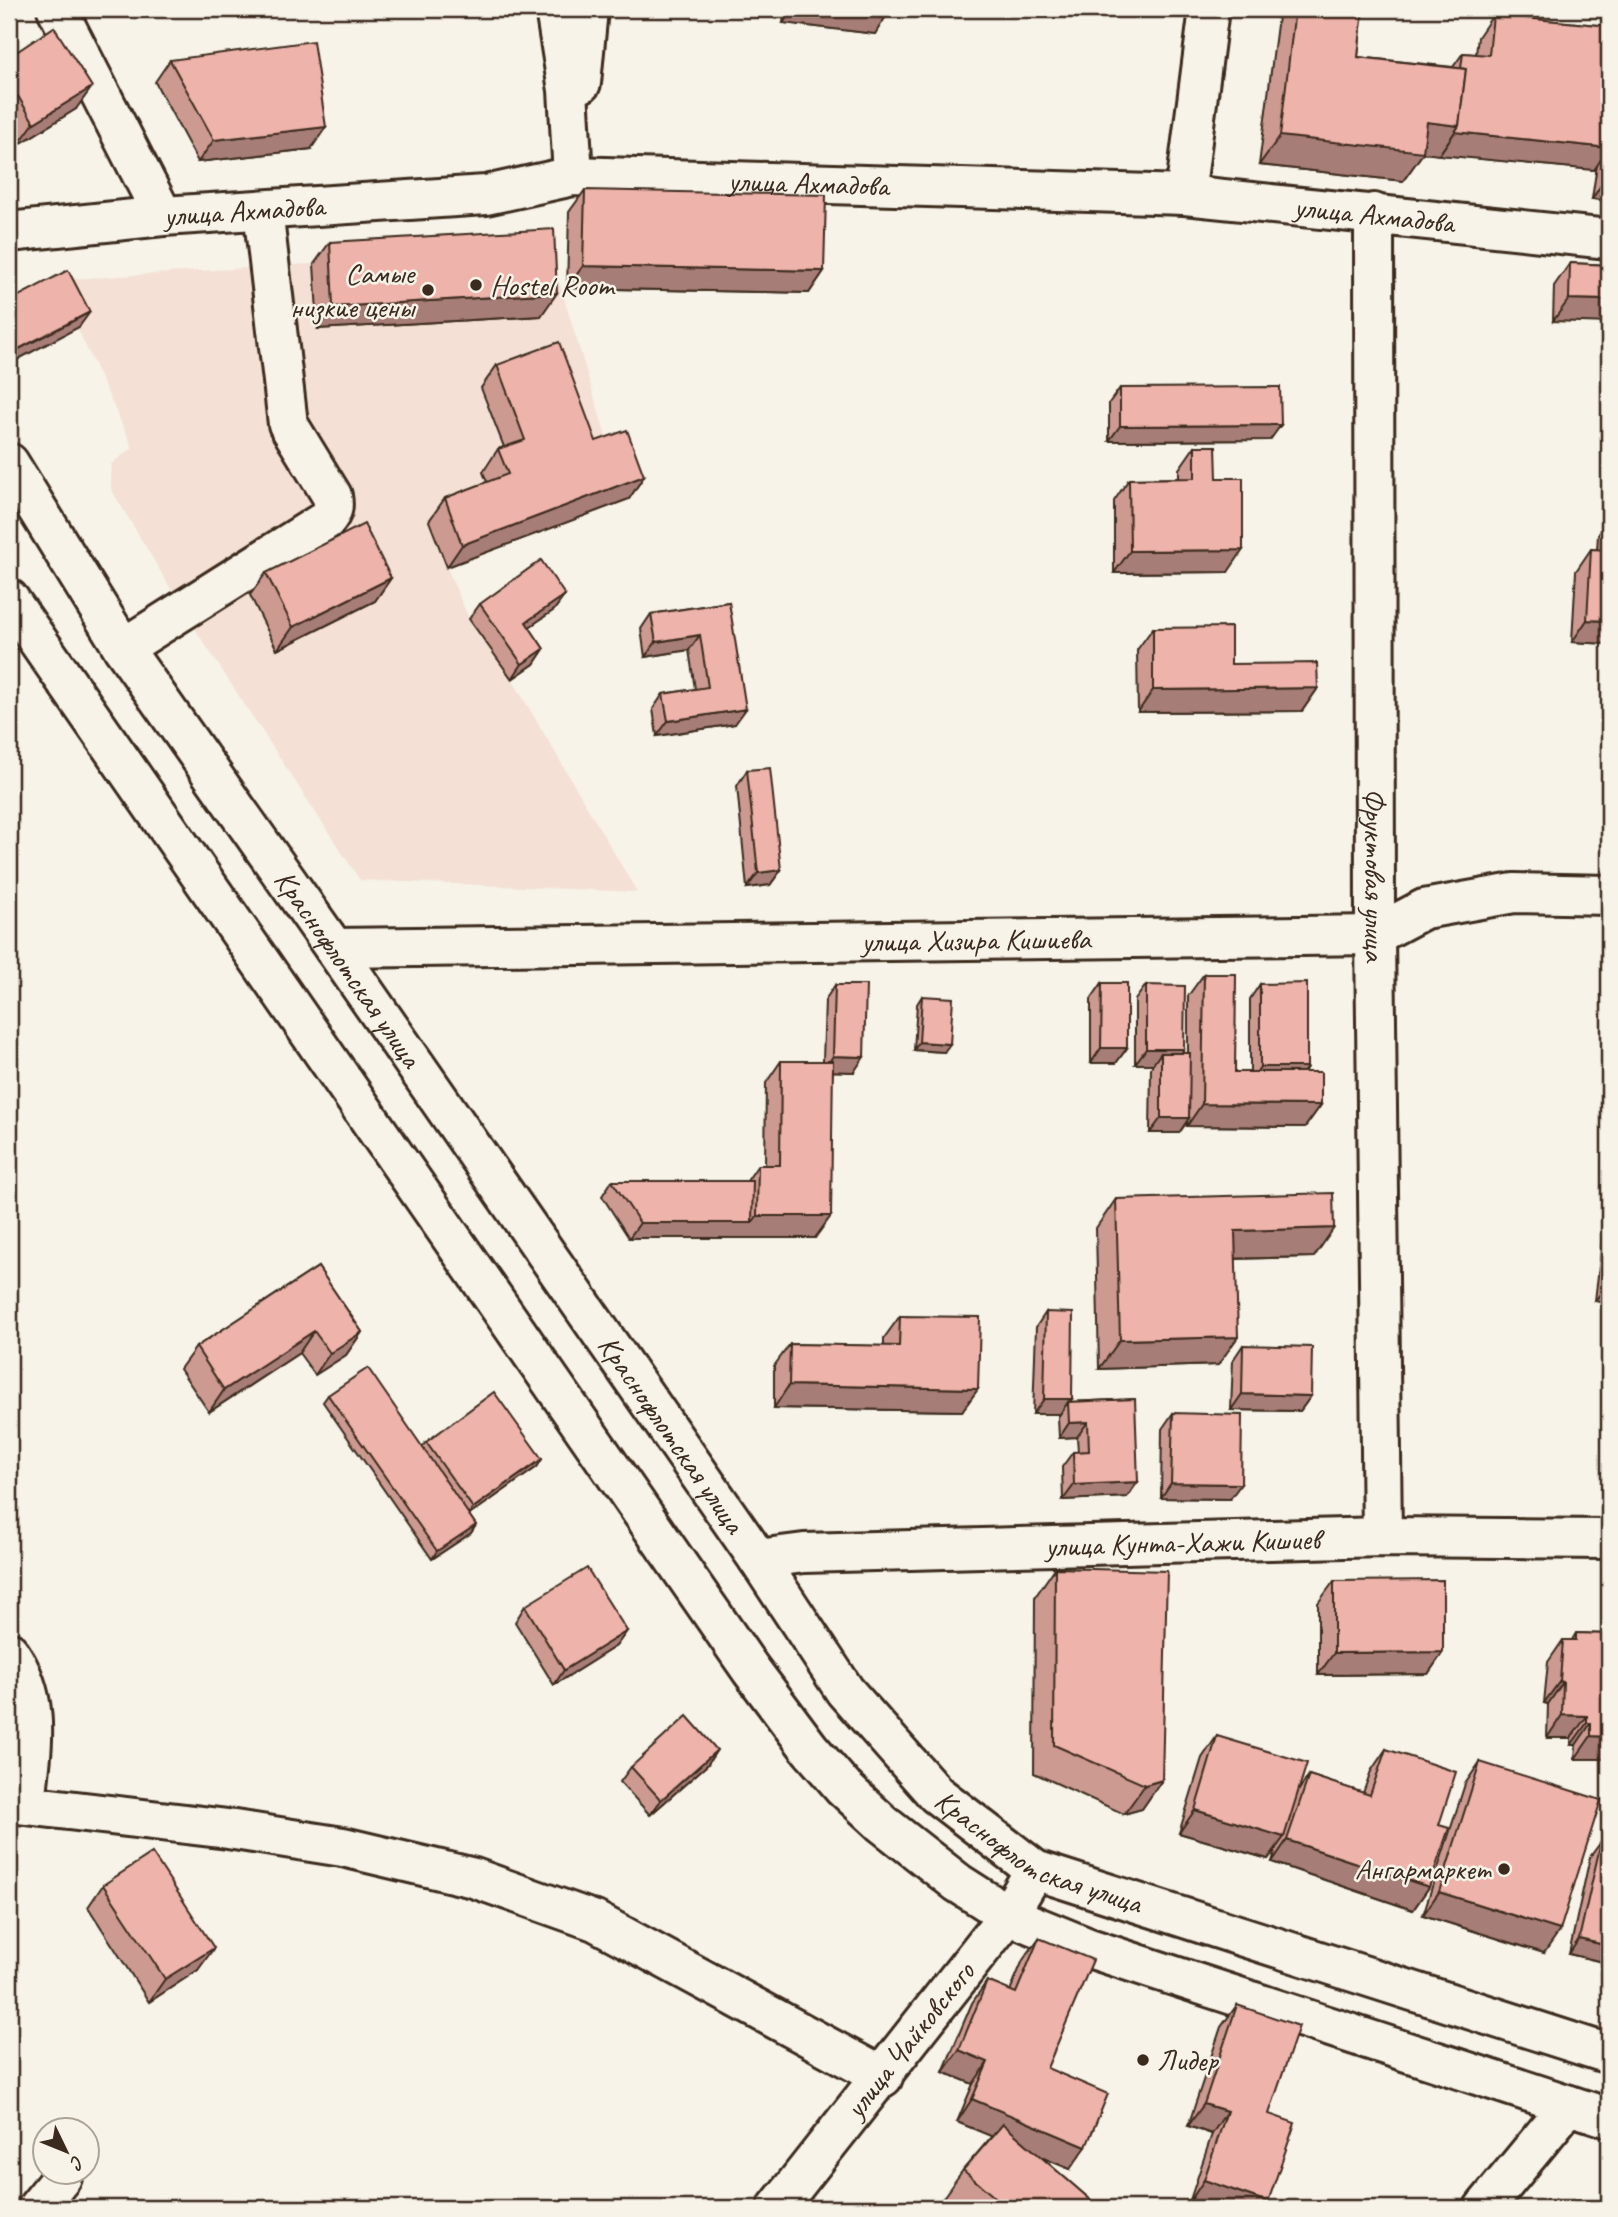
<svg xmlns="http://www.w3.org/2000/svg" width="1618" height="2217" font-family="Caveat,sans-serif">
<rect width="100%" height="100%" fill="#f7f3e8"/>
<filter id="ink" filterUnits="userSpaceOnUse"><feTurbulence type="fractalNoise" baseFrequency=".0143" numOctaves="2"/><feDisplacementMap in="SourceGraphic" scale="14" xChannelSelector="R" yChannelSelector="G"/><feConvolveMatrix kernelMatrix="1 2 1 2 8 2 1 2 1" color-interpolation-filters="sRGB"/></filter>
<g filter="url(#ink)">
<!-- built -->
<path fill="#f4e0d5" d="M549,249l62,203 18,47 -182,69 22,51 43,60 125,213 -277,-12 -165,-251 -84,-140v-25l22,-16 -78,-168z"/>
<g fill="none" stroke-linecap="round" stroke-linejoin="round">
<defs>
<g id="minor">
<path d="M57,9l106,207"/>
<path d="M555,9l13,81 5,86"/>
<path d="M581,83l7,-74"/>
<path d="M1185,195l24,-186"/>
<path id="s1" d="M1374,213l1,722 7,602"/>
<path id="s2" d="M9,232l154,-16 323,-21 87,-19 612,19 424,44"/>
<path d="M123,648l203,-128c7,-8 8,-13 6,-24l-44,-72 -25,-214"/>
<path id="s3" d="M334,948l1041,-13 49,-26 90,-16 95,2"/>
<path id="s4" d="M758,1559l46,-6 578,-16 227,2"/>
<path d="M9,1652c34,50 22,96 17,152"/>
<path d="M9,1803l219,26 115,18 131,31 121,43 288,156"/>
<path d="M37,2208l25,-31"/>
<path id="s5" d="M777,2208l231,-293 27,-45"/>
<path d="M1484,2208l85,-103"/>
</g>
<g id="major">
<path id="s6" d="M9,463l114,185 211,300 424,611 87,132 91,103 99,76 574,184"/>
<path d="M9,599l742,1071 59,79 33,38 40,37 75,59 50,32 81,33 520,170"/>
</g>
</defs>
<!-- minor casing -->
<use href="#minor" stroke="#3b2a1e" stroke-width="44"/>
<!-- major casing -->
<use href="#major" stroke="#3b2a1e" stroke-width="44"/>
<!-- minor -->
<use href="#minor" stroke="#f7f3e8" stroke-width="38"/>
<!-- major -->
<use href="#major" stroke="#f7f3e8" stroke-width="38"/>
</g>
<!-- wall -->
<g fill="#cd9a92" stroke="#3b2a1e" stroke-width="2">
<path d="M785,9h102l-12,25 -92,-11z"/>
<path d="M1279,9h84l-5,48 95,10 10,-14 13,1 2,-17 15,-22 115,11 1,-7v182l-17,-2 5,-34 -3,5 -171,-17 -20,28 -144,-16z"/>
<path d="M9,57l67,52 -58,36 -9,-16z"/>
<path d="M170,60l141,89 -113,13 -43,-80z"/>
<path d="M585,190l239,81 -15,22 -242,-5 2,-76z"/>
<path d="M330,242l211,74 -223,13 -4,-65z"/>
<path d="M1570,263l39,2 -56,56 1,-35z"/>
<path d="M497,365l99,76 48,35 -15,23 -182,68 -18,-46 16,-23 42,-16 -4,-10 15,-23 6,-2 -23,-59z"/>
<path d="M1120,388l150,52 -161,1v-38z"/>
<path d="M1195,446l22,32 11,94 -114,1v-72l15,-22 50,-1v-9z"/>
<path d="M1609,519v125l-37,-2 4,-71 15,-22 6,1 1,-15z"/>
<path d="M266,573l125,5 -16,23 -98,49 -27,-55z"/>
<path d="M565,595l-11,15 -25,17 15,22 -10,15 -22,15 -43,-60 11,-15z"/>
<path d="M729,602l6,122 -78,12 -4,-27 10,-15 32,-5 -6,-39 -44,7 -4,-28 10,-15z"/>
<path d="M1153,628l78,36 87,24 -16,23 -164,1 -1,-62z"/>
<path d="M747,770l34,100 -11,15 -23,3 -10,-102z"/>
<path d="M1204,974l31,98h15v-73l10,-15 47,83 -3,5 17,33 -16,22 -118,-1v-4l-8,11h-29l1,-65 2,-4h-18v-64l11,-15 38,64 -2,4h6v-57z"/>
<path d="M1102,983l25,65 -11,15h-25v-64z"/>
<path d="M835,985l19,87 -21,-1 -18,167h-186l-27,-42 10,-15h135l11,-16h7l1,-82 15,-22h42l2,-61z"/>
<path d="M922,996l22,56 -30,-2 3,-46z"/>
<path d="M1116,1199l198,58 -78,2 -18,106 -119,4 -3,-141z"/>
<path d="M1609,1224v79l-14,-2 8,-69z"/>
<path d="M318,1267l44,65 -16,23 -31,20 -16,-22 -90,59 -29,-43 16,-22z"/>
<path d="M1046,1312l26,87 -2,3 65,-3 -8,98 -64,3 -1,-33 11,-15h5l-1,-15 -18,1 -1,-21 2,-3h-27l3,-87z"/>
<path d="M900,1316l78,73 -16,22 -188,-3v-42l16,-22 94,2v-8z"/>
<path d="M1243,1345l68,51 -11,15 -69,-1 2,-50z"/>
<path d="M328,1395l94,52 4,-5 116,17 -5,8 -68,48 7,10 -5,8 -39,26 -109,-157z"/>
<path d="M1173,1413l57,86 -69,-1 1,-69z"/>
<path d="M1055,1568l107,212 -20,29 -18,5 -90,-41 1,-176z"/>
<path d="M1334,1581l109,71 -15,22 -110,1v-72z"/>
<path d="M525,1606l102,25 -11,15 -62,39 -39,-63z"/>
<path d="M1576,1633l33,1v118l-5,7h-29l1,-14h-5v-7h-24l1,-34 -4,-1 4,-41 15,-22h9z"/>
<path d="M1217,1736l81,55 11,-16 54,18 8,-22 15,-22 53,76 -10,62 -16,23 -141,-48 4,-14 -8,11 -89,-26 23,-75z"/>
<path d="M1480,1762l64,191 -121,-38 42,-131z"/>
<path d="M707,1765l-57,50 -30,-33 11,-15z"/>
<path d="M1601,1842l8,1v110l-6,9 -34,-8 21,-97z"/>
<path d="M103,1885l95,85 -49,32 -61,-95z"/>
<path d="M1039,1938l8,130 23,101 -29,-12 59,51h-147l-11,-9 21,-29 29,-34 -35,-14 16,-38 -30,-12 29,-69 15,-22 23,10 13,-31z"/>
<path d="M1237,2005l32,109 -1,88 -5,6h-57l-17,-5 23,-69 -24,-8 33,-99z"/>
</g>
<!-- shaded-wall -->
<g fill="#a77d77" stroke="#3b2a1e" stroke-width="2">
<path d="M793,9h12l80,9 -10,16 -92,-11z"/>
<path d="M92,87l-16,22 -58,36 16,-22z"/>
<path d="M18,96l-9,13v-8z"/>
<path d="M1427,122l32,4 -20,29 -16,-2 -20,28 -144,-16 21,-29z"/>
<path d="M326,127l-15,22 -113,13 16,-22z"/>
<path d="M1455,132l154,16 -15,22 -155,-15z"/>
<path d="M1607,176l2,1v24l-17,-2z"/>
<path d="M583,266l241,5 -15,22 -242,-5z"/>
<path d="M557,293l-16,23 -223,13 15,-22z"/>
<path d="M1569,299l40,1v23l-56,-2z"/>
<path d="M90,312l-11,15 -70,37v-10z"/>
<path d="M1281,425l-11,15 -161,1 11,-15z"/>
<path d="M644,476l-15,23 -182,68 15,-22z"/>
<path d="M1243,550l-15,22 -114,1 16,-22z"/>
<path d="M391,578l-16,23 -98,49 16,-23z"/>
<path d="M565,595l-11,15 -39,27 11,-15z"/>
<path d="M1587,620l22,1v23l-37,-2z"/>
<path d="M700,635l-11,15 -44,7 11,-15z"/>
<path d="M544,649l-10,15 -22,15 10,-15z"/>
<path d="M1318,688l-16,23 -164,1 15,-22z"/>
<path d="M746,709l-11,15 -78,12 11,-15z"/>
<path d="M781,870l-11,15 -23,3 11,-15z"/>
<path d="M919,1042l31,2 -6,8 -30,-2z"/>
<path d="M1101,1048h26l-11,15h-25z"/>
<path d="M1146,1049h38l-10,15 -13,-11 -8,11h-18z"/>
<path d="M833,1056l31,1 -10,15 -31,-1z"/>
<path d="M1260,1067h47l-10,15h-47z"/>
<path d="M1202,1104l119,1 -16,22 -118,-1z"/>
<path d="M1161,1118h28l-10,15h-29z"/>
<path d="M757,1216h74l-16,22h-186l11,-15h112z"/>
<path d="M1334,1228l-20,29 -99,2 20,-28z"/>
<path d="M1606,1286l3,1v16l-14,-2z"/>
<path d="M314,1331l-15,22 -90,59 15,-22z"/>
<path d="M362,1332l-16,23 -31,20 15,-22z"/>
<path d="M1238,1337l-20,28 -119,4 21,-29z"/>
<path d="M789,1385l189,4 -16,22 -188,-3z"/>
<path d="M1242,1394l69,2 -11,15 -69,-1z"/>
<path d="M1044,1399h28l-4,5v-2l-8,12h-27z"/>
<path d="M1088,1422l-11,15 -18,1 10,-15z"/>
<path d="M542,1459l-5,8 -69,49 5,-8z"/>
<path d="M1138,1482l-11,15 -64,3 11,-15z"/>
<path d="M1171,1483l70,1 -11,15 -69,-1z"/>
<path d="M476,1525l-5,8 -39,26 5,-8z"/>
<path d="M627,1631l-11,15 -62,39 10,-15z"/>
<path d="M1443,1652l-15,22 -110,1 16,-22z"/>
<path d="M1560,1681l3,1 -15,22 -4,-1z"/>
<path d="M1562,1715l25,1 -16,22h-24z"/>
<path d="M1587,1723h4l-15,22h-5z"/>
<path d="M1591,1736l18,1v15l-5,7h-29z"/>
<path d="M717,1750l-10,15 -57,50 11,-15z"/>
<path d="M1162,1780l-20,29 -18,5 21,-29z"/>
<path d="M1195,1810l89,27 -16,22 -89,-26z"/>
<path d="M1287,1840l142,47 -16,23 -141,-48z"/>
<path d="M1439,1892l121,38 -16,23 -121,-38z"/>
<path d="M1579,1939l30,7v7l-6,9 -34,-8z"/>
<path d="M214,1948l-16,22 -49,32 16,-23z"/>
<path d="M959,2050l29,12 -15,22 -30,-12z"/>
<path d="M972,2099l114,48 -16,22 -113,-47z"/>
<path d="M1204,2104l23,7 -15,23 -24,-8z"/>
<path d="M1204,2180l64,22 -5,6h-57l-17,-5z"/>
</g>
<!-- building -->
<g fill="#eeb3aa" stroke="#3b2a1e" stroke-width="2">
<path d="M805,9h82l-2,9z"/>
<path d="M1295,9h68l-5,48 108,12 -7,57 -32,-4 -4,30 -143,-16z"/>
<path d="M1493,15l116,11v122l-154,-16 4,-6 7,-57 -5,-1 2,-15 26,2z"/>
<path d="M54,27l38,60 -58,36 -16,-27 -9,5v-44z"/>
<path d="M313,41l13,86 -112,13 -44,-80z"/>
<path d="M1609,162v15l-2,-1z"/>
<path d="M585,190l241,5 -2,76 -241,-5z"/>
<path d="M554,229l3,64 -224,14 -3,-65z"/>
<path d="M1570,263l39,2v35l-40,-1z"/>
<path d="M68,270l22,42 -81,42v-53z"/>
<path d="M559,342l37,99 31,-11 17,46 -182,69 -17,-47 63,-24 -10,-25 27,-9 -28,-75z"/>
<path d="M1280,387l1,38 -161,1v-38z"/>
<path d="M1195,446h21l1,32h26v72l-113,1 -1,-72 66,-1z"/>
<path d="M364,524l27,54 -98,49 -27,-54z"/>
<path d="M1591,549l18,1v71l-22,-1z"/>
<path d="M541,560l24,35 -39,27 18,27 -22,15 -42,-60z"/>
<path d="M729,602l17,107 -78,12 -5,-27 45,-7 -8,-52 -44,7 -5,-28z"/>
<path d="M1231,627v37l86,-1 1,25 -165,2v-62z"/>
<path d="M770,768l11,102 -23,3 -11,-103z"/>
<path d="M1204,974h32l-1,98h86v33l-119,-1z"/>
<path d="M1102,983h25v65h-26z"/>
<path d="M1307,983v84h-47v-83z"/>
<path d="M835,985h31l-2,72 -31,-1z"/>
<path d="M1146,985l39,1 -1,63h-38z"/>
<path d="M922,996l31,2 -3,46 -31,-2z"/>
<path d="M1161,1053h29l-1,65h-28z"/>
<path d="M781,1061h52l-2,155h-74l1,-51h22z"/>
<path d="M612,1181h141l-1,42h-112z"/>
<path d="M1333,1193l1,35 -99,3 3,106 -118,3 -4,-141z"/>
<path d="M1609,1257v30l-3,-1z"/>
<path d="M318,1267l44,65 -32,21 -16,-22 -90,59 -28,-43z"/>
<path d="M1046,1312l27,1 -1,86h-28z"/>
<path d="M900,1316l80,1 -2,72 -189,-4 1,-41 109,2z"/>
<path d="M1243,1345l69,2 -1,49 -69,-2z"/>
<path d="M368,1368l108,157 -39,26 -109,-156z"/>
<path d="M494,1392l48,67 -69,49 -47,-66z"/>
<path d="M1135,1399l3,83 -64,3 -1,-33 16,-1 -1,-29 -19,1 -1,-21z"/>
<path d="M1173,1413l69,2 -1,69 -70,-1z"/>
<path d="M587,1568l40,63 -63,39 -39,-64z"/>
<path d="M1055,1568l112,3 -5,209 -17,5 -91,-40z"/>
<path d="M1443,1580v72l-109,1v-72z"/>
<path d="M1576,1633l33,1v103l-18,-1v-13h-4v-7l-25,-1 1,-33 -3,-1 3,-41h13z"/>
<path d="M687,1716l30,34 -56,50 -30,-33z"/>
<path d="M1217,1736l90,27 -23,74 -89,-27z"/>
<path d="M1386,1749l70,23 -17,53 10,3 -20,59 -142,-47 22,-65 61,20z"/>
<path d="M1480,1762l121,38 -41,130 -121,-38z"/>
<path d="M1601,1842l8,1v103l-30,-7z"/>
<path d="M152,1853l62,95 -49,31 -62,-94z"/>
<path d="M1039,1938l54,22 -46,108 61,26 -22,53 -114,-48 16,-37 -29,-12 28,-69 29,12z"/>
<path d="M1237,2005l62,21 -30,88 26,9 -27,79 -64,-22 23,-69 -23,-7z"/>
<path d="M1003,2124l97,84h-93l-44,-38z"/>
</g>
</g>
<!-- markers -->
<g fill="#3b2a1e" stroke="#f7f3e8" stroke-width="2.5">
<circle cx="476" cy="285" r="7"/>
<circle cx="428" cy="290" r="7"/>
<circle cx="1504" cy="1869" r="7"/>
<circle cx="1143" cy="2060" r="7"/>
</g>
<g text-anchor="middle" stroke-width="5" stroke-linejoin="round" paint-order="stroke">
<!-- street labels -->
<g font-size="30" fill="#3b2a1e" stroke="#f7f3e8">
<text dy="10" stroke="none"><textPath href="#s2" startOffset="803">улица Ахмадова</textPath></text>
<text dy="10" stroke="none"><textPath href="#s2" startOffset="236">улица Ахмадова</textPath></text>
<text dy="10" stroke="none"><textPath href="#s2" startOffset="1370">улица Ахмадова</textPath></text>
<text dy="10" stroke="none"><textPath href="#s1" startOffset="662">Фруктовая улица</textPath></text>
<text dy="10" stroke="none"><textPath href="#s3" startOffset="642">улица Хизира Кишиева</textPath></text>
<text dy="10" stroke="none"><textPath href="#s6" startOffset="609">Краснофлотская улица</textPath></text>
<text dy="10" stroke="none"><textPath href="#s6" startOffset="1176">Краснофлотская улица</textPath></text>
<text dy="10" stroke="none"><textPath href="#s4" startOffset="425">улица Кунта-Хажи Кишиев</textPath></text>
<text dy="10" stroke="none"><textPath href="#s6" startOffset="1743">Краснофлотская улица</textPath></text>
<text dy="10" stroke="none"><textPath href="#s5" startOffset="214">улица Чайковского</textPath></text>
</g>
<!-- poi labels -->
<g font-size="30" fill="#3b2a1e" stroke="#f7f3e8" text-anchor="end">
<text x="414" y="283">Самые<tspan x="414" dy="34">низкие цены</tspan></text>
<text x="490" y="295" text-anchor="start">Hostel Room</text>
<text x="1490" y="1879">Ангармаркет</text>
<text x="1157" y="2070" text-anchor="start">Лидер</text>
</g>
</g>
<!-- margin -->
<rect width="1618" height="2217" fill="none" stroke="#f7f3e8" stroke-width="35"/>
<rect x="18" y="18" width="1583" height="2182" fill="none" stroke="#3b2a1e" stroke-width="2.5" filter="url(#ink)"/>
<!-- north arrow -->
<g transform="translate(66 2151) rotate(133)"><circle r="33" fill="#f7f3e8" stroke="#aca397" stroke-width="2"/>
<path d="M0-5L12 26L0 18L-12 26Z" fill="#3b2a1e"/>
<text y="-10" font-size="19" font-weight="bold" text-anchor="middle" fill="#3b2a1e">С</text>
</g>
</svg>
